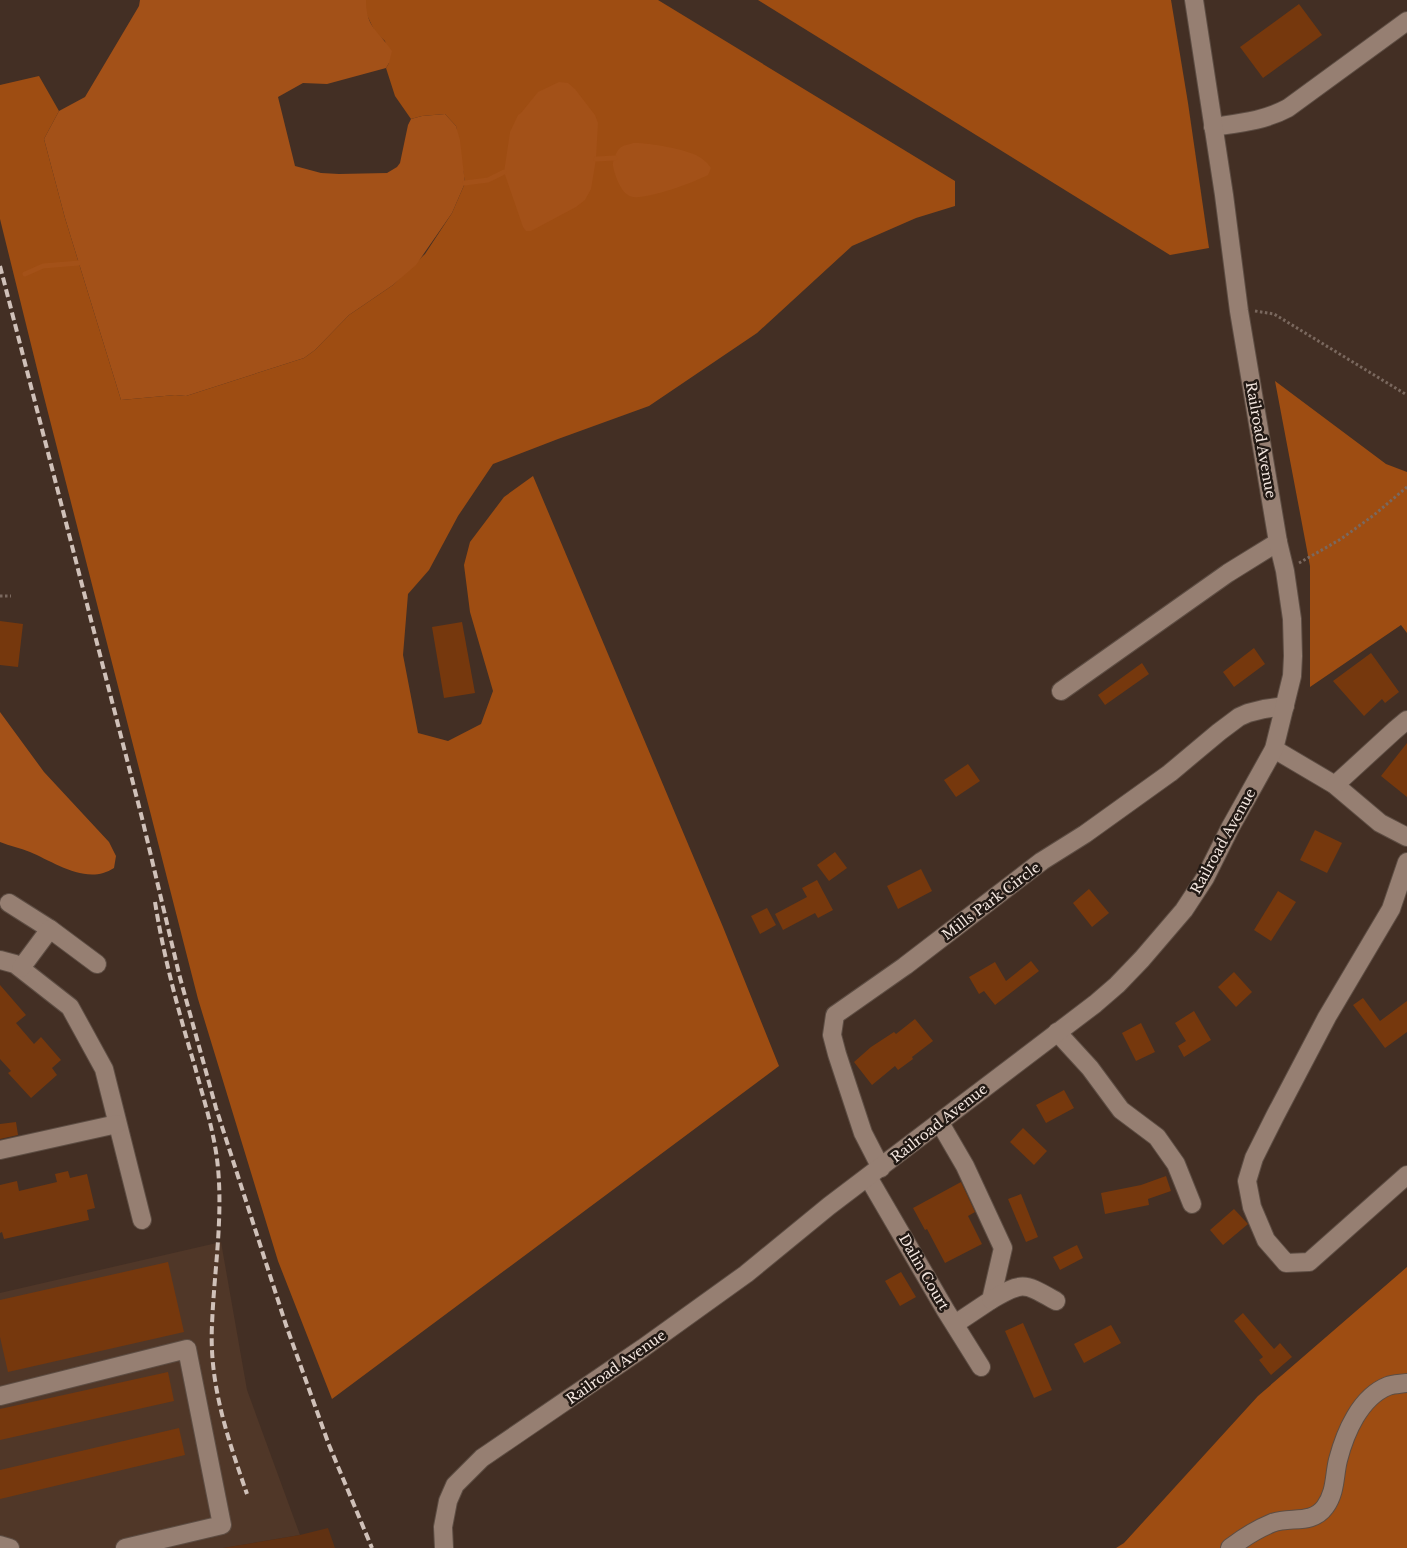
<svg xmlns="http://www.w3.org/2000/svg" width="1407" height="1548" font-family="'Libre Baskerville',serif">
<rect width="100%" height="100%" fill="#432f24"/>
<!-- built -->
<path fill="#503728" d="M221,1242l26,148 53,145 -77,13h-223v-255z"/>
<!-- green -->
<path fill="#603112" d="M328,1528l7,20h-112l77,-13z"/>
<!-- forest -->
<g fill="#9e4d12">
<path d="M366,0h292l297,181v25l-39,12 -64,28 -95,87 -108,73 -91,33 -65,25 -35,52 -29,54 -21,24 -5,61 15,78 30,8 33,-17 12,-33 -23,-79 -6,-47 6,-23 34,-45 29,-21 190,451 56,139 -447,333 -54,-138 -80,-262 -155,-606 -43,-174v-134l39,-9 20,35 -15,28 21,79 56,182 54,-5 11,1 118,-38 11,-8 34,-35 44,-30 32,-31 27,-41 13,-30 -9,-57 -11,-12 -23,2 -11,3 -16,-23 -9,-28 3,-5 -4,-22 -10,-9 -9,-19z"/>
<path d="M758,0h413l17,103 21,145 -39,7z"/>
<path d="M1275,381l111,83 21,8v161l-6,-8 -91,62v-121z"/>
<path d="M1407,1267v281h-291l8,-5 134,-147z"/>
</g>
<!-- water -->
<g fill="#a35118">
<path d="M140,0h226c0,28 12,30 26,51l-3,12 -3,5 -59,16 -24,-1 -25,14 17,69 26,7 18,1 48,-1 10,-6 3,-4 8,-38 3,-6 11,-3 23,-2 11,12 4,14 5,43 -13,30 -36,52 -23,20 -44,30 -34,35 -11,8 -118,38 -11,-1 -54,5 -56,-182 -21,-79 15,-28 26,-14 54,-91z"/>
<path d="M559,82l9,1 7,6 20,26 3,8 -2,36 -5,30 -6,11 -9,7 -45,24h-5l-3,-4 -19,-55 6,-40 8,-17 3,-2 17,-21z"/>
<path d="M633,143c13,-1 51,6 63,12 6,3 11,7 15,13l-3,7c-15,8 -60,24 -75,22 -11,-1 -18,-21 -20,-31 -1,-3 3,-14 6,-17 3,-4 9,-4 14,-6z"/>
<path d="M0,712l44,60 65,70 7,14 -2,12c-27,18 -60,-6 -84,-16 -10,-4 -20,-6 -30,-10z"/>
</g>
<g fill="none" stroke-linecap="round" stroke-linejoin="round">
<!-- stream -->
<g stroke="#a35118" stroke-width="5">
<path d="M596,159l19,-1"/>
<path d="M465,183l23,-3 16,-8"/>
<path d="M25,274l18,-8 36,-3"/>
</g>
</g>
<!-- building -->
<g fill="#76380d">
<path d="M1299,4l23,31 -59,43 -23,-31z"/>
<path d="M0,621l23,3 -5,43 -18,-2z"/>
<path d="M462,622l13,71 -31,5 -12,-71z"/>
<path d="M1254,648l11,16 -31,23 -11,-15z"/>
<path d="M1371,653l28,39 -14,11 -3,-4 -18,17 -31,-35z"/>
<path d="M1142,663l7,11 -44,31 -7,-10z"/>
<path d="M1407,743v54l-26,-21z"/>
<path d="M968,764l12,17 -24,16 -12,-17z"/>
<path d="M1315,830l27,13 -15,30 -27,-13z"/>
<path d="M835,852l12,16 -18,13 -12,-16z"/>
<path d="M921,869l11,22 -34,18 -11,-23z"/>
<path d="M817,880l16,30 -15,8 -3,-5 -32,17 -8,-16 32,-17 -5,-9z"/>
<path d="M1089,889l20,24 -17,14 -19,-24z"/>
<path d="M1278,891l18,11 -25,39 -17,-11z"/>
<path d="M767,908l9,17 -16,9 -9,-18z"/>
<path d="M1031,961l8,10 -44,34 -11,-14 -5,3 -10,-17 26,-15 11,19z"/>
<path d="M1234,972l18,20 -16,15 -18,-20z"/>
<path d="M0,985l26,30 -10,8 18,21 7,-7 20,23 -9,8 5,7 -26,23 -23,-25 3,-2 -11,-12z"/>
<path d="M1363,998l17,23 27,-20v31l-22,16 -32,-43z"/>
<path d="M1194,1011l17,29 -27,17 -6,-11 8,-5 -11,-18z"/>
<path d="M915,1019l18,22 -21,16 1,2 -15,11 -3,-4 -23,19 -18,-23 17,-15 23,-15 2,2z"/>
<path d="M1141,1023l14,29 -19,9 -14,-28z"/>
<path d="M1064,1090l10,18 -28,15 -10,-18z"/>
<path d="M16,1122l2,13 -18,4v-15z"/>
<path d="M1023,1128l24,23 -13,14 -24,-23z"/>
<path d="M68,1171l2,7 17,-4 8,34 -8,2 2,10 -85,19 -2,-7 -2,1v-48l17,-4 2,10 38,-9 -2,-8z"/>
<path d="M1166,1176l5,15 -23,8 1,6 -44,9 -4,-21 40,-8z"/>
<path d="M961,1182l14,30 -7,4 14,28 -37,19 -18,-34 -2,1 -12,-22z"/>
<path d="M1021,1194l17,43 -12,5 -18,-43z"/>
<path d="M1234,1209l14,15 -25,21 -13,-15z"/>
<path d="M1077,1245l6,13 -23,12 -7,-13z"/>
<path d="M168,1262l16,70 -176,40 -8,-35v-37z"/>
<path d="M901,1272l15,25 -16,9 -15,-25z"/>
<path d="M1243,1313l31,36 6,-6 12,14 -21,18 -12,-15 4,-3 -29,-36z"/>
<path d="M1023,1323l29,67 -18,8 -29,-67z"/>
<path d="M1111,1325l10,18 -37,20 -10,-19z"/>
<path d="M168,1372l6,29 -174,39v-31z"/>
<path d="M179,1428l6,27 -185,44v-29z"/>
</g>
<g fill="none" stroke-linecap="round" stroke-linejoin="round">
<defs>
<g id="minor">
<path d="M1213,127c26,-4 51,-6 75,-19l119,-87"/>
<path d="M1061,691l167,-118 50,-31"/>
<path d="M1274,749l61,36 45,38 27,14"/>
<path d="M1335,785l60,-55 12,-10"/>
<path d="M1407,862l-16,47 -64,108 -52,99 -21,42 -7,23 5,26 14,33 20,23 23,-1 98,-87"/>
<path d="M9,903l41,26"/>
<path d="M0,960l15,4 55,43 34,62 38,151"/>
<path d="M21,968l29,-39 47,35"/>
<path d="M1057,1032l33,36 31,42 36,27 19,27 16,40"/>
<path d="M940,1123l25,43 38,82 -12,52 -36,24"/>
<path d="M0,1150l117,-26"/>
<path d="M881,1168l-18,-35 -26,-79 -5,-19 3,-20 70,-49 137,-105 43,-27 85,-61 49,-41 20,-15 9,-4 16,-4 21,-3"/>
<path d="M868,1177l78,134 35,56"/>
<path d="M991,1300c32,-19 33,-17 65,1"/>
<path d="M0,1396l187,-47 35,176 -97,23"/>
<path d="M0,1545l10,3"/>
<path d="M444,1548l-1,-21 5,-26 7,-16 27,-27 161,-110 103,-74 83,-68 266,-202 22,-19 25,-26 42,-49 21,-32 25,-50 44,-79 18,-73 1,-20 -1,-37 -7,-48 -7,-29 -39,-231 -15,-116 -30,-195"/>
<path d="M1230,1548c13,-10 27,-19 42,-25 18,-7 40,2 53,-16 11,-15 9,-31 13,-47 7,-27 22,-63 50,-74 5,-2 13,-2 19,-3"/>
</g>
</defs>
<!-- minor casing -->
<use href="#minor" stroke="#5d4d43" stroke-width="20"/>
<!-- path -->
<g stroke="#7a685e" stroke-width="3" stroke-dasharray="2.5 2.5" stroke-linecap="butt">
<path d="M1255,311l19,3 133,81"/>
<path d="M1299,563l42,-24 33,-24 33,-28"/>
<path d="M0,596h11"/>
</g>
<!-- minor -->
<use href="#minor" stroke="#967f72" stroke-width="18"/>
<!-- rail -->
<g stroke="#d0c1b9" stroke-width="4" stroke-dasharray="8 4" stroke-linecap="butt">
<path d="M0,266l142,552 37,156 37,134 70,217 43,120 43,103"/>
<path d="M155,902c9,57 24,111 40,165 8,30 18,61 22,92 7,56 -3,111 -5,166 -3,60 16,114 35,169"/>
</g>
</g>
<g text-anchor="middle" stroke-width="5" stroke-linejoin="round" paint-order="stroke">
<!-- street labels -->
<g font-size="14" fill="#f4e7e0" stroke="#221914">
<text transform="translate(1261 440) rotate(80)" y="5">Railroad Avenue</text>
<text transform="translate(1223 841) rotate(-61)" y="5">Railroad Avenue</text>
<text transform="translate(991 901) rotate(-37)" y="5">Mills Park Circle</text>
<text transform="translate(939 1123) rotate(-38)" y="5">Railroad Avenue</text>
<text transform="translate(924 1272) rotate(60)" y="5">Dalin Court</text>
<text transform="translate(616 1367) rotate(-35)" y="5">Railroad Avenue</text>
</g>
</g>
</svg>
